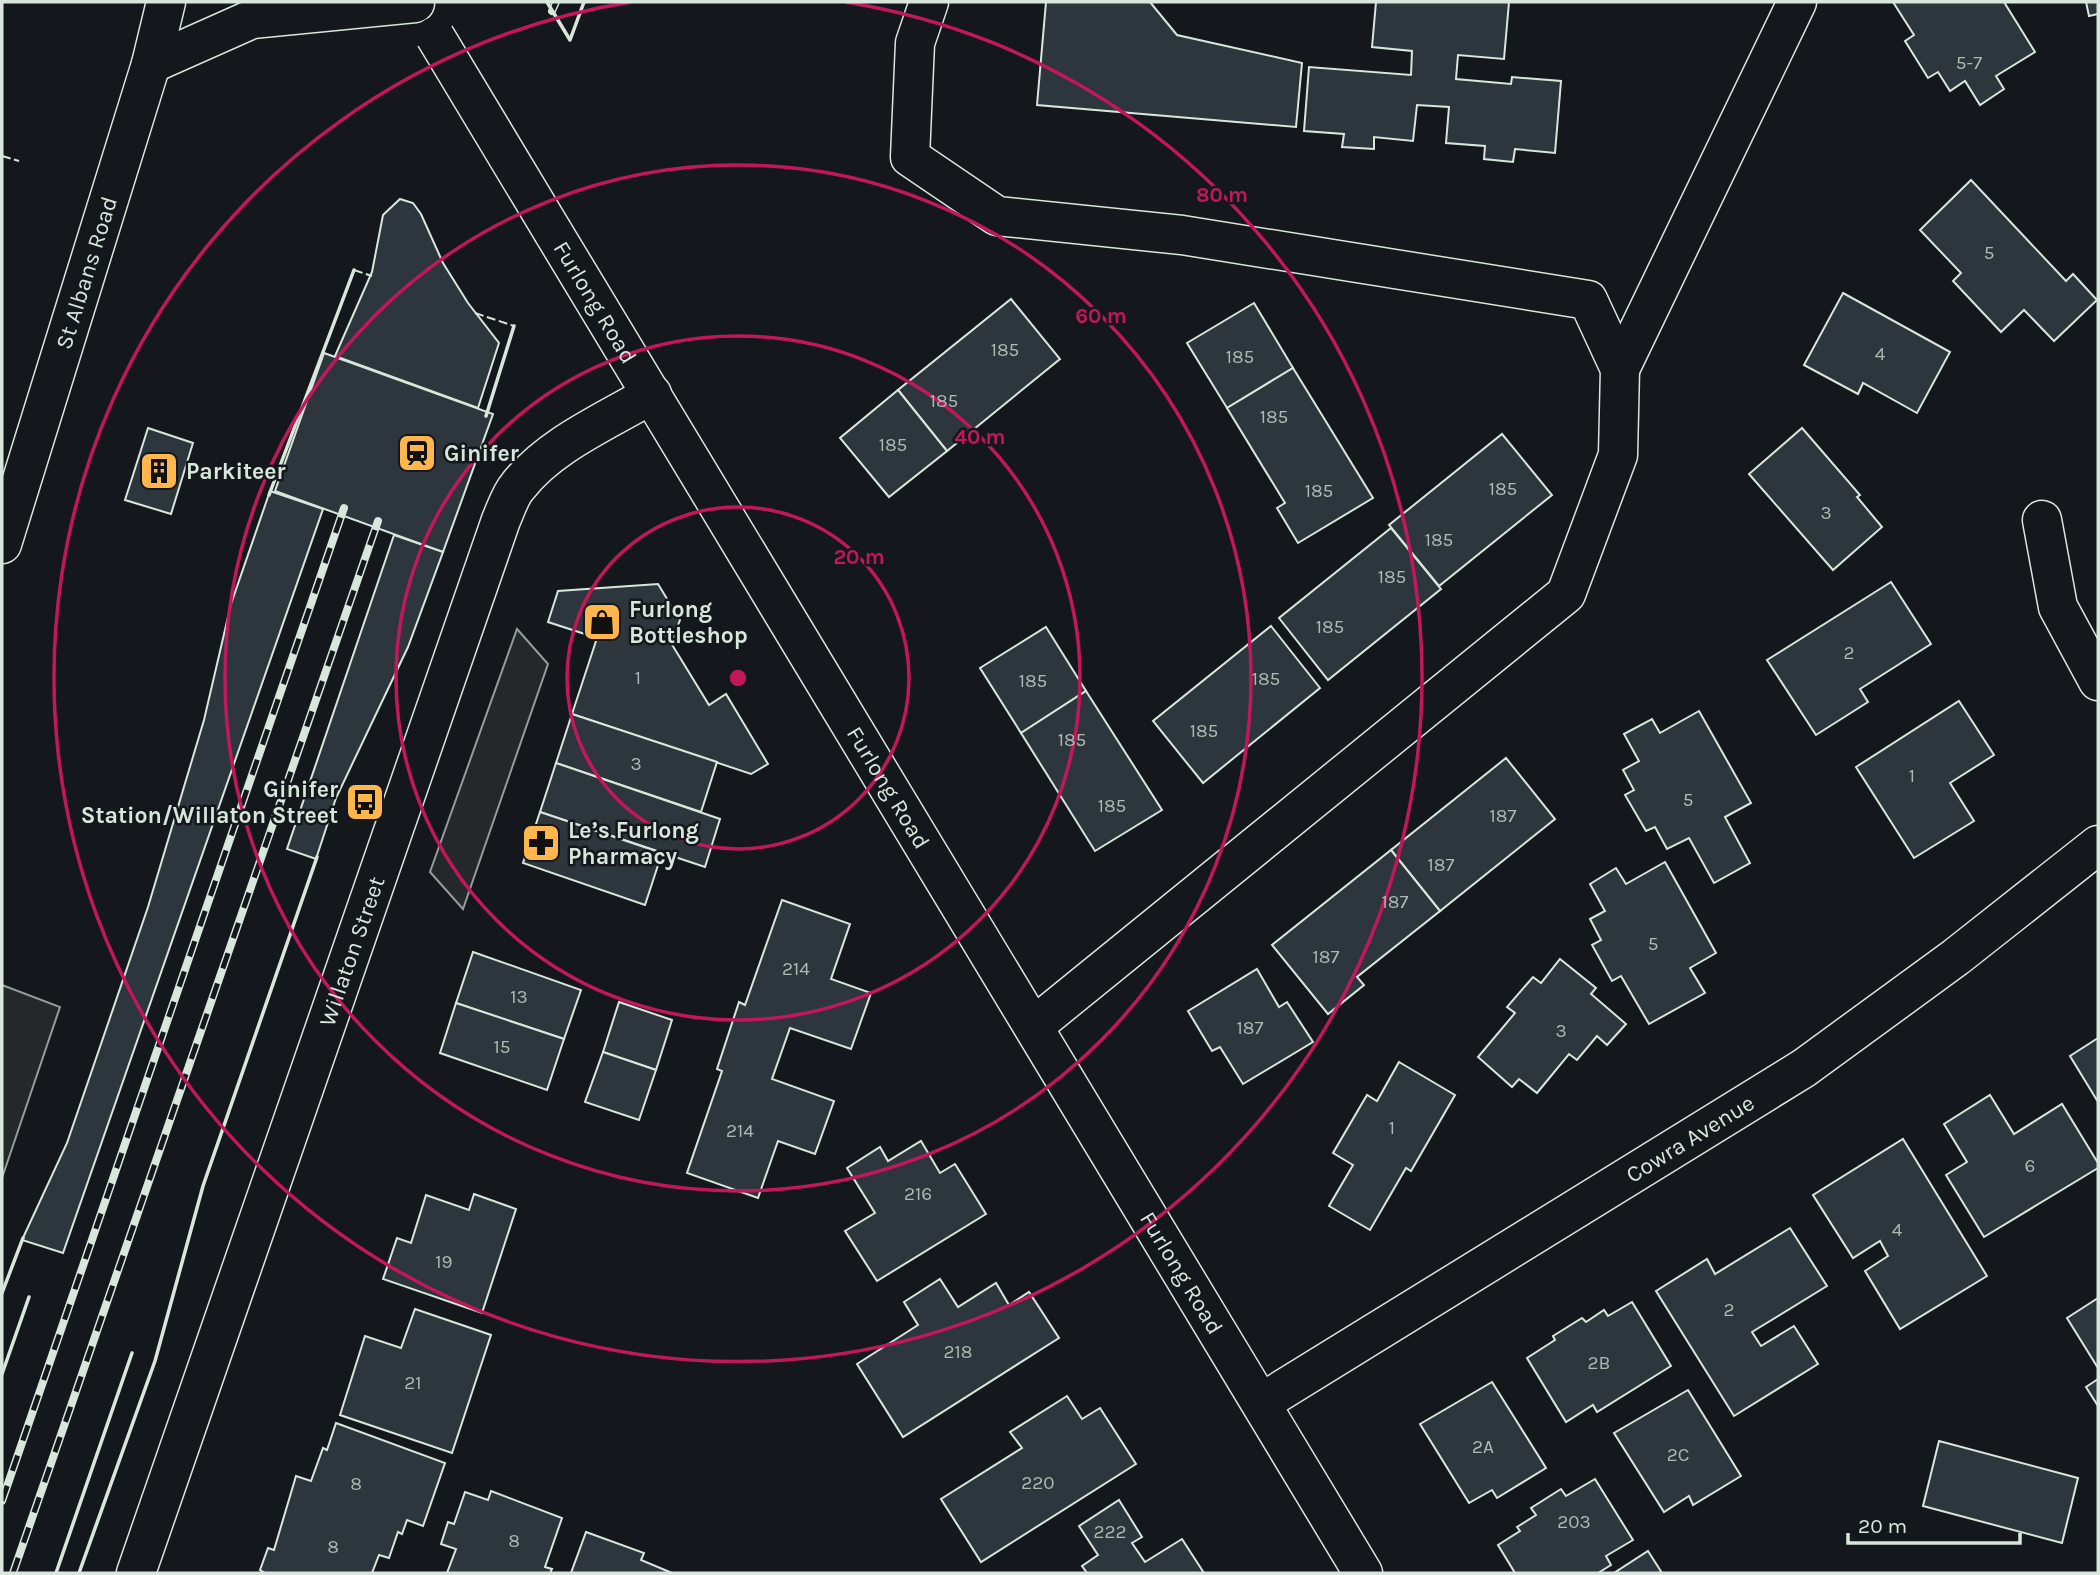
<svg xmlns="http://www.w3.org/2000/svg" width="2100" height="1575" font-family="Karla,sans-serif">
<rect width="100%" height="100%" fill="#14181c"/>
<!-- parking -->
<g fill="#24282b" stroke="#939e99" stroke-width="2">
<path d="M517,629l31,35 -85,245 -33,-37z"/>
<path d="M2,985l58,22 -58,171z"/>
</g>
<!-- building -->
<g fill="#2c363c" stroke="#d8e6dc" stroke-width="2">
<path d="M1046,2h104l27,33 125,28 -6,64 -259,-22z"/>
<path d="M1376,2h133l-5,57 -46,-4 -2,24 55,5 1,-7 49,4 -6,72 -40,-4 -2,13 -29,-3 1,-13 -39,-3 3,-36 -32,-2 -4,36 -39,-4v12l-32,-2 2,-13 -40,-3 5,-64 102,8 1,-24 -40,-4z"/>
<path d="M1893,2h111l31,50 -39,24 8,13 -24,16 -15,-24 -15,10 -12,-19 -10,6 -23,-37 9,-6z"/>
<path d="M2086,2h12v12l-9,2z"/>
<path d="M1971,180l95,101 7,-7 24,26 -43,41 -30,-31 -23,22 -48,-51 8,-8 -41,-43z"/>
<path d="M400,199l13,4 8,11 22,49 25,40 31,40 -21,65 -143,-52 37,-84 11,-57z"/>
<path d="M1843,293l107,59 -33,61 -54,-30 -5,11 -54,-29z"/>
<path d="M1011,299l49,60 -113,92 -49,-61z"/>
<path d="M1254,303l39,65 -66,40 -40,-65z"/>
<path d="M324,353l169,61 -50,138 -168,-61z"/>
<path d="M1293,368l80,130 -75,45 -21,-35 8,-5 -58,-95z"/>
<path d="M898,390l49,61 -58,46 -49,-59z"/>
<path d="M148,428l45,15 -22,71 -46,-14z"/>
<path d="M1802,428l58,67 -3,2 25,30 -49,43 -84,-96z"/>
<path d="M1502,434l50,61 -113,91 -50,-61z"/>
<path d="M270,491l53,18 -260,744 -41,-13 45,-97 81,-236 56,-187 27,-116z"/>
<path d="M1391,528l50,61 -113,91 -49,-62z"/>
<path d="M394,535l49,17 -35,95 -72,151 -20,61 -29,-10z"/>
<path d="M1891,582l40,62 -71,45 8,13 -52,33 -49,-75z"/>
<path d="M658,584l22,36 -9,23 38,62 17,-11 42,70 -17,10 -179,-60 25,-76 -49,-16 10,-31z"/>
<path d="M1271,626l49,62 -117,95 -50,-62z"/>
<path d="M1046,627l40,64 -65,42 -41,-65z"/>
<path d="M1086,691l76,119 -67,41 -74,-118z"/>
<path d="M1959,701l35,54 -44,28 24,38 -60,37 -58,-91z"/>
<path d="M1699,711l52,92 -26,14 25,46 -36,20 -25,-45 -22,11 -12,-22 -9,4 -21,-36 9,-5 -11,-20 16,-9 -15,-27 28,-15 8,14z"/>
<path d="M572,714l145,48 -16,50 -145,-49z"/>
<path d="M1506,758l49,61 -115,92 -49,-61z"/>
<path d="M556,763l164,56 -15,48 -165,-55z"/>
<path d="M540,812l122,41 -17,52 -122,-42z"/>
<path d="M1391,850l49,61 -83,66 7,8 -36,29 -56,-69z"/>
<path d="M1665,862l51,91 -26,15 15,25 -56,31 -28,-48 -9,5 -20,-36 9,-5 -11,-21 15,-8 -15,-27 26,-16 10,16z"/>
<path d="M782,900l68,24 -19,55 40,14 -20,56 -61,-21 -18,51 62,22 -19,53 -37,-13 -20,57 -71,-25 35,-102 -5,-2 22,-67 6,3z"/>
<path d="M473,952l108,38 -17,49 -108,-36z"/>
<path d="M1560,959l36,29 -5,6 35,30 -19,21 -10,-9 -20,24 -8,-6 -32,39 -18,-14 -7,8 -34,-30 37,-44 -8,-6 26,-30 8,6z"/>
<path d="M1257,969l22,38 8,-5 26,40 -70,42 -23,-37 -8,4 -24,-40z"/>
<path d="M619,1002l53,18 -16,50 -53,-18z"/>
<path d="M456,1003l108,36 -17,51 -107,-37z"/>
<path d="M2098,1038v64l-28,-46z"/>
<path d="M603,1052l53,18 -17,50 -54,-18z"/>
<path d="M1399,1062l56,33 -44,76 -5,-3 -36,62 -41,-24 24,-41 -20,-12 34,-58 10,6z"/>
<path d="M1990,1095l24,39 48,-30 36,59v5l-114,69 -38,-62 21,-13 -23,-38z"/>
<path d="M1903,1139l84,137 -87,53 -35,-58 23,-15 -8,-15 -27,17 -40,-63z"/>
<path d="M921,1141l19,32 15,-9 31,50 -109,67 -32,-50 30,-18 -28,-45 33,-21 8,14z"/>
<path d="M474,1194l42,15 -34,104 -99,-34 14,-41 14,5 15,-48 43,15z"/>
<path d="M1790,1228l37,58 -75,46 9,14 33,-20 24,38 -84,52 -78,-125 51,-32 8,15z"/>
<path d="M940,1279l18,28 38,-24 13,22 20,-13 30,46 -156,99 -46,-73 61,-39 -14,-23z"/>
<path d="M2098,1298v70l-31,-50z"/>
<path d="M1632,1302l39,64 -74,46 -4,-7 -27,17 -39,-64 28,-18 -2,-4 29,-18 4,4 18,-12 4,6z"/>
<path d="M415,1309l76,26 -39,118 -112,-38 25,-79 36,12z"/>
<path d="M2098,1379v27l-12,-19z"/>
<path d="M1492,1382l54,86 -49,30 -5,-8 -23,13 -49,-79z"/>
<path d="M1688,1390l53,86 -48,29 -4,-9 -25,16 -50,-79z"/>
<path d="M1067,1396l15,23 18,-11 36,56 -155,98 -40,-63 81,-51 -12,-16z"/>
<path d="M336,1423l109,40 -22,63 -16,-6 -5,14 -4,-2 -9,26 -10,-3 -7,18h-107l-5,-3 8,-22 6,2 22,-74 15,5 12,-33 4,2z"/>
<path d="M1939,1441l139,37 -16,65 -139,-37z"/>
<path d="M1595,1479l38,61 -27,16 5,9 -13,8h-83l-17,-28 22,-14 -3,-4 19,-12 -5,-7 30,-19 5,7z"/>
<path d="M491,1491l71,27 -17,49 7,2 -2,4h-103l9,-24 -15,-5 7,-22 6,2 11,-32 23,8z"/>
<path d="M1119,1500l23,37 -10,6 13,19 37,-23 22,34h-117l-5,-7 16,-11 -19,-29z"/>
<path d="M586,1532l58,21 -3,7 31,13h-101z"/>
<path d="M1648,1551l14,22h-48z"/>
</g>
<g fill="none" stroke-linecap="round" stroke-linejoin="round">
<defs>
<g id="minor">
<path d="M929,2l-14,41 -5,114 87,59 185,19 406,65 32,69 -2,86 -52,139 -532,432"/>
<path d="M1620,369l177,-367"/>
<path d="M2042,520l16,87 40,74"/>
<path id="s1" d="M1261,1403l543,-335 152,-111 142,-112"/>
<path id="s2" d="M136,1573l365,-1053c5,-11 9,-25 17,-34 33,-42 89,-65 134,-92"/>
</g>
<g id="major">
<path d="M151,64l101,-45 163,-16"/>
<path id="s3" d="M553,232l810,1341"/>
<path id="s4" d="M2,544l149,-480 15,-62"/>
</g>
</defs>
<!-- minor casing -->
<use href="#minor" stroke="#d8e6dc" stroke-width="41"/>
<!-- major casing -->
<use href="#major" stroke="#d8e6dc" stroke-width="41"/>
<!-- minor -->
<use href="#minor" stroke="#14181c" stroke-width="38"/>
<!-- major -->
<use href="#major" stroke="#14181c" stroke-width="38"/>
<defs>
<g id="rail">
<path d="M552,11l4,-9"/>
<path d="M2,1501l342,-993"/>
<path d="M13,1573l365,-1052"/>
</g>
</defs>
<!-- rail casing -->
<use href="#rail" stroke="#d8e6dc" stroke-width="8"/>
<!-- rail -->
<use href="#rail" stroke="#14181c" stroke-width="5" stroke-dasharray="16" stroke-linecap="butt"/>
<defs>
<path id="major-bridge" d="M435,36l118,196"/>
</defs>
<!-- major-bridge casing -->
<use href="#major-bridge" stroke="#d8e6dc" stroke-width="41" stroke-linecap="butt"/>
<!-- major-bridge -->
<use href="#major-bridge" stroke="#14181c" stroke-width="38"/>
<!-- fence -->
<g stroke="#d8e6dc" stroke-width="2" stroke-dasharray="9 3.5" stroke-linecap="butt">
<path d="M2,156l17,5"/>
<path d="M354,270l18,6"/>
<path d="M475,313l39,13"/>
</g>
<!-- wall -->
<g stroke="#d8e6dc" stroke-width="3.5">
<path d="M547,2l23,38 14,-38"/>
<path d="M486,416l28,-90"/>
<path d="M269,495l85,-225"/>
<path d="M2,1293l21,-55"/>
<path d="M2,1374l27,-77"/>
<path d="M56,1573l76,-220"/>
<path d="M79,1573l76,-212 48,-175 114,-329"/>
</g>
</g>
<!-- distance rings -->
<g fill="none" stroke="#c2185b" stroke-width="3.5">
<circle cx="738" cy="678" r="171"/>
<circle cx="738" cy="678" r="342"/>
<circle cx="738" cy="678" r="513"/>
<path d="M845 2A684 684 0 1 1 631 2"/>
</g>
<!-- icons -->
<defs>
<symbol id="station-square" viewBox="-11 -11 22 22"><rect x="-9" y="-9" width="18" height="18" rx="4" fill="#ffb74d" stroke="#14181c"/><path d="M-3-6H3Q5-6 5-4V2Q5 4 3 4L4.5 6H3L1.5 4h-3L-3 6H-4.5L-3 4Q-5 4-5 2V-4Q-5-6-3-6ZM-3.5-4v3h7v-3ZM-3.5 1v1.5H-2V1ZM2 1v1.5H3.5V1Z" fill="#111"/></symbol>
<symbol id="building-square" viewBox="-11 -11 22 22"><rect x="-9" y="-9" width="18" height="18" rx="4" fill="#ffb74d" stroke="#14181c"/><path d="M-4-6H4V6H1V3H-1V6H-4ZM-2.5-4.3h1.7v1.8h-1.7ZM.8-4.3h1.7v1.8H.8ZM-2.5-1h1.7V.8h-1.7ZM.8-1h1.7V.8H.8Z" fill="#111"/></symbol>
<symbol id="shop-square" viewBox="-11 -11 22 22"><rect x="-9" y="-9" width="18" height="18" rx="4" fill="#ffb74d" stroke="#14181c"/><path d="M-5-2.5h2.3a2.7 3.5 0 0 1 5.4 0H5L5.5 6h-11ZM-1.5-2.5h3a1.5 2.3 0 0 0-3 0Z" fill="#111"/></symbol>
<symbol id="bus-square" viewBox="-11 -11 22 22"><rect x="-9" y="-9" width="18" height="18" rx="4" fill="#ffb74d" stroke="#14181c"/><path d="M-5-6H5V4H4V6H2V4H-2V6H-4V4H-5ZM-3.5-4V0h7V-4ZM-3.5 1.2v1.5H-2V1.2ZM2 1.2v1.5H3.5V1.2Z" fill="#111"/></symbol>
<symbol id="pharmacy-square" viewBox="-11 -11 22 22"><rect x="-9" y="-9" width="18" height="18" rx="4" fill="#ffb74d" stroke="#14181c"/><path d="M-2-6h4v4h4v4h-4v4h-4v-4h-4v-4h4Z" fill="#111"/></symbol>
</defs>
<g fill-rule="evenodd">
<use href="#station-square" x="395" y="431" width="44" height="44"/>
<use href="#building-square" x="137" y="449" width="44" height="44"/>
<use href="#shop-square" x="580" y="600" width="44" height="44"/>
<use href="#bus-square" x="343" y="780" width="44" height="44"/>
<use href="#pharmacy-square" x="519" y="821" width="44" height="44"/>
</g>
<g text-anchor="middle" stroke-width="5" stroke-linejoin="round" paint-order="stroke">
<!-- number labels -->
<g font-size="19" fill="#adbab4">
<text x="1969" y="69">5-7</text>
<text x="1989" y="259">5</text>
<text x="1005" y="356">185</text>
<text x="1880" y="360">4</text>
<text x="1240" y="363">185</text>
<text x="944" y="407">185</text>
<text x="1274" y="423">185</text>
<text x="893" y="451">185</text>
<text x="1503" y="495">185</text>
<text x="1319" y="497">185</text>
<text x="1826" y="519">3</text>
<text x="1439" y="546">185</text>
<text x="1392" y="583">185</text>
<text x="1330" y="633">185</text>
<text x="1849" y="659">2</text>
<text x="638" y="684">1</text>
<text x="1266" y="685">185</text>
<text x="1033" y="687">185</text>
<text x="1204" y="737">185</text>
<text x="1072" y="746">185</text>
<text x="636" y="770">3</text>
<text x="1912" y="782">1</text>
<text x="1688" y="806">5</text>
<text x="1112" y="812">185</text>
<text x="1503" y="822">187</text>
<text x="1441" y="871">187</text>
<text x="1395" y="908">187</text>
<text x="1653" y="950">5</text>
<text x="1326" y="963">187</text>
<text x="796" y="975">214</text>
<text x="519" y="1003">13</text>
<text x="1250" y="1034">187</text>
<text x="1561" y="1037">3</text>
<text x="502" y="1053">15</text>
<text x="1392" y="1134">1</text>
<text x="740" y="1137">214</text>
<text x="2030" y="1172">6</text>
<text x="918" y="1200">216</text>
<text x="1897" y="1236">4</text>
<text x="444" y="1268">19</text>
<text x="1729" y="1316">2</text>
<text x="958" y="1358">218</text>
<text x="1599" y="1369">2B</text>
<text x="413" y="1389">21</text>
<text x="1483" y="1453">2A</text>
<text x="1678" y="1461">2C</text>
<text x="1038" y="1489">220</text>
<text x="356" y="1490">8</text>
<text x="1574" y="1528">203</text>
<text x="1110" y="1538">222</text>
<text x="514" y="1547">8</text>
<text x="333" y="1553">8</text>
</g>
<!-- street labels -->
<g font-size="23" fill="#d8e6dc" stroke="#14181c">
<text dy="8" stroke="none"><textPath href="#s4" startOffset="284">St Albans Road</textPath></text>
<text dy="8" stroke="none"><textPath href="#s3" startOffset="82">Furlong Road</textPath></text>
<text dy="8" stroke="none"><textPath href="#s3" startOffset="649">Furlong Road</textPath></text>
<text dy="8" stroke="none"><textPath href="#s2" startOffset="658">Willaton Street</textPath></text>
<text dy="8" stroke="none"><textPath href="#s1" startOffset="504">Cowra Avenue</textPath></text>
<text dy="8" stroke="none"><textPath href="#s3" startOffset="1216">Furlong Road</textPath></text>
</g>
<!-- poi labels -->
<g font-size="23" font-weight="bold" fill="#d8e6dc" stroke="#14181c" text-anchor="start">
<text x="444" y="461">Ginifer</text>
<text x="186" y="479">Parkiteer</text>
<text x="629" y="617">Furlong<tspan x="629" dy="26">Bottleshop</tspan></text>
<text x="338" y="797" text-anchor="end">Ginifer<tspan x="338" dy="26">Station/Willaton Street</tspan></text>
<text x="568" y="838">Le’s Furlong<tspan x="568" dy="26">Pharmacy</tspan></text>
</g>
</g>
<circle cx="738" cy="678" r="10" fill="#c2185b" stroke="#14181c" stroke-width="3.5"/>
<g font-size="21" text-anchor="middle" font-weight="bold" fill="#c2185b" stroke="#14181c" stroke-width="5" stroke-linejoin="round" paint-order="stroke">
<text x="1222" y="202">80 m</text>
<text x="1101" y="323">60 m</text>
<text x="980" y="444">40 m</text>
<text x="859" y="564">20 m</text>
</g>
<!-- border -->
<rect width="2100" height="1575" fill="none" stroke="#d8e6dc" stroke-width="7"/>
<!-- scale -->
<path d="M1848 1533v10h172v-10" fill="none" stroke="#d8e6dc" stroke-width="3.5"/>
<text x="1858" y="1533" font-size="21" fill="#d8e6dc" stroke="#14181c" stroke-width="5" paint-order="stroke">20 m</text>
</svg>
